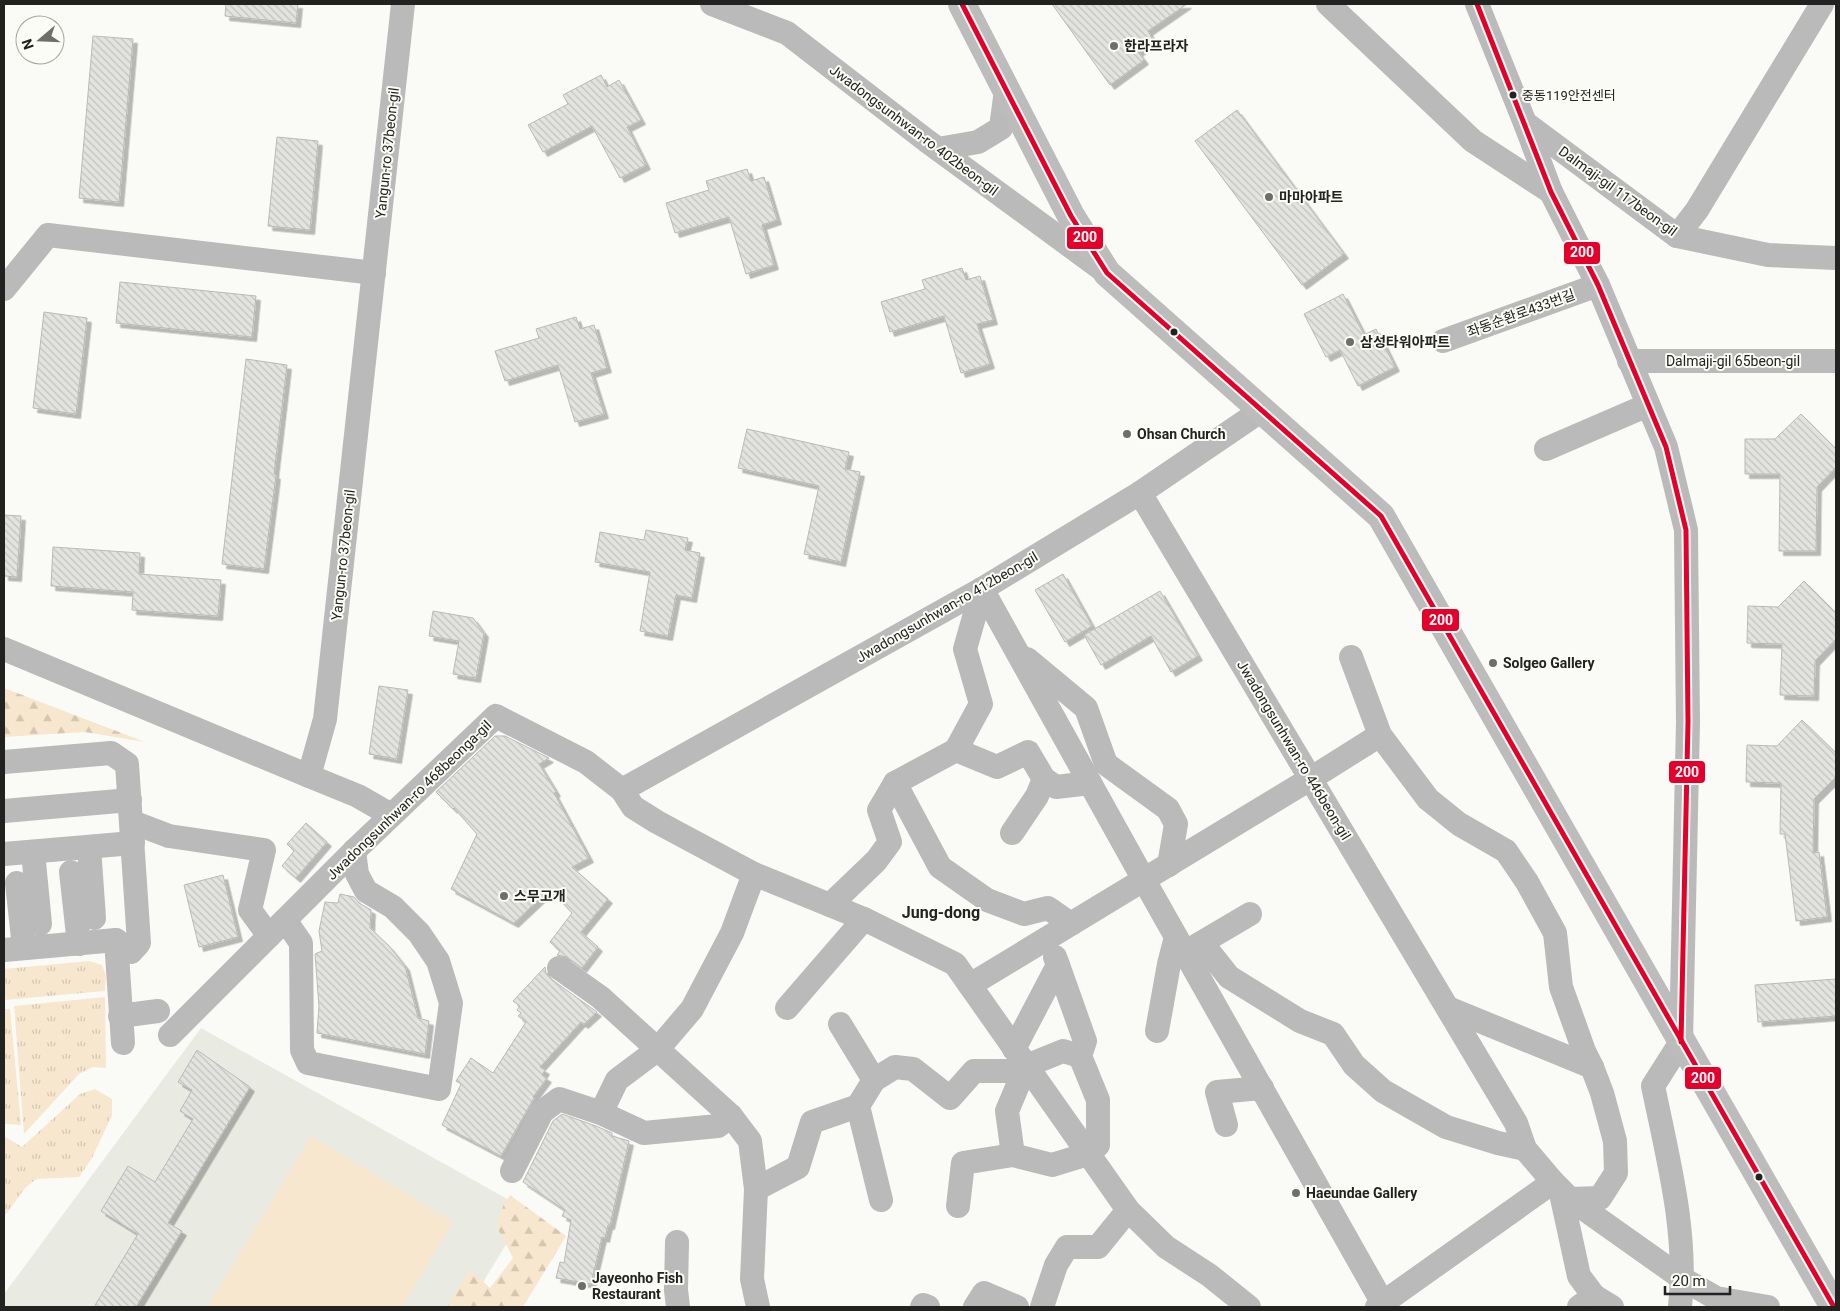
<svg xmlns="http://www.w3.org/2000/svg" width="1840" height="1311" font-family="Roboto,'Noto Sans KR',sans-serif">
<defs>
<pattern id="grass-tufts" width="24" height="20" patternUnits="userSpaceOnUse" patternTransform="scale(1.25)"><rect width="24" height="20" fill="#f8e7cf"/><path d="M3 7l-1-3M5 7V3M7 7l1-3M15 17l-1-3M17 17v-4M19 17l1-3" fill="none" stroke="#d4c6b1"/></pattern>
<pattern id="forest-firs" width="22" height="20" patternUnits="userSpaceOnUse" patternTransform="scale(1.25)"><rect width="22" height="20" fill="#f8e7cf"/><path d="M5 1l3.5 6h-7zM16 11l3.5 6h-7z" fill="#d4c6b1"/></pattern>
<pattern id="building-back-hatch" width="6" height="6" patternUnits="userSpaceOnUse" patternTransform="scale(1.25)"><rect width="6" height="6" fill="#e3e3e0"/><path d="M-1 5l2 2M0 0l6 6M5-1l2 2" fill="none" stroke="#c2c2c0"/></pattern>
<filter id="shadow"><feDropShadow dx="4.5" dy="4.5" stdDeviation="0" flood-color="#0004"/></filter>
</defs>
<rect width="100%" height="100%" fill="#fafbf7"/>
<!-- built -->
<path fill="#e9ebe3" d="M201,1028l326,182 -59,97h-464v-13z"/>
<!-- grass -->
<g fill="url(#grass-tufts)">
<path d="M89,961l13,4 4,11 -1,15 -101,9v-31z"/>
<path d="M105,997l1,71 -13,-1 -14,7 -55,60 -10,-128z"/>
<path d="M4,1009h6l11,116 -17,-1z"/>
<path d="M95,1089l17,10v16l-20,43 -13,19 -43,2 -11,9 -18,25 -3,2v-79l18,11 58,-53z"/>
</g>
<!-- forest -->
<g fill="url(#forest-firs)">
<path d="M4,688l141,54 -60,-10 -81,5z"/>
<path d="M510,1195l56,41 -43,71h-76l20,-34 9,2 14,13 23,-30 -16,-31 6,-21z"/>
</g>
<!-- pitch -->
<path fill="#f8e7cf" d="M311,1136l142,86 -51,85h-195z"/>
<!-- building -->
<g fill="url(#building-back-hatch)" stroke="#b9b9b6" filter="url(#shadow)">
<path d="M226,4h72l-2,19 -71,-7z"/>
<path d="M1052,4h135l-39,27 5,9 -15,12 6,8 -34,25z"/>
<path d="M93,36l40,3 -14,163 -40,-4z"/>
<path d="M601,75l6,12 12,-7 22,40 -14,7 19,38 -26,13 -28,-52 -49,26 -15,-27 40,-21 -5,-9z"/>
<path d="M1237,110l107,144 -42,31 -107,-144z"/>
<path d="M277,137l41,4 -8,89 -42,-4z"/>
<path d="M747,169l4,12 13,-4 13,43 -15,5 12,40 -28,9 -17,-57 -54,16 -9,-30 43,-13 -3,-9z"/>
<path d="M962,268l4,12 14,-4 13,44 -16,4 13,40 -29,9 -17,-57 -54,16 -9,-30 44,-13 -3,-9z"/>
<path d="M120,282l136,14 -4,41 -136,-14z"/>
<path d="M1343,294l21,41 12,-6 19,38 -37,19 -18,-36 -14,7 -22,-43z"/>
<path d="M44,312l43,6 -11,96 -43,-6z"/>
<path d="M576,317l4,12 14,-4 13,43 -16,5 13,41 -29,8 -17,-57 -53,16 -10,-30 44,-13 -3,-9z"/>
<path d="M246,359l41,6 -13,109 2,1 -12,94 -42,-5z"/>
<path d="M1801,414l35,35v18l-19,20 -1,64h-37l1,-77h-35v-35h30z"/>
<path d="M747,429l102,23 -4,17 15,3 -19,90 -37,-8 15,-68 -81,-18z"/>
<path d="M4,515l17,1 -4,61 -13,-1z"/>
<path d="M646,530l42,8 -3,12 15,3 -8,45 -16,-3 -8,41 -28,-5 10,-59 -55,-10 5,-30 44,8z"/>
<path d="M53,547l87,6 -1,21 82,6 -3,36 -86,-6 1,-18 -82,-6z"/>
<path d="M1063,574l29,52 -27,16 -30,-52z"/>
<path d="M1804,581l32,32v26l-21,22 -1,35 -34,-1 2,-51 -35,-1 1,-37 30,1z"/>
<path d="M1160,591l38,65 -27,16 -20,-36 -50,29 -17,-30z"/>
<path d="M433,611l40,7 11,15 -8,45 -23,-4 6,-33 -30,-5z"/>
<path d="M379,686l29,4 -11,69 -28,-5z"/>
<path d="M1802,720l34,33v24l-22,22 -1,54 6,-1 8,65 -31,4 -11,-87h-5l1,-51 -35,-1 1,-37 30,1z"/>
<path d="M495,736h10l44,22 -10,6 17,28 -2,1 35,65 -17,9 36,32 -27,33 17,15 -16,21 -15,-11 -10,-2 3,-4 -10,-9 22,-29 -22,-24 -36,34 -63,-34 26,-55 -23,-26 -1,1 -17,-17z"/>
<path d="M306,823l21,19 -31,36 -14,-12 12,-15 -7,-7z"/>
<path d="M223,875l15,62 -39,10 -15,-62z"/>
<path d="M340,894l14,3 5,6 12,7 -1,18 19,18 16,20 13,52 11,3 -4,33 -108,-21 2,-27 -4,-52 7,-3 -3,-20 6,-29 13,1z"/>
<path d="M545,967l1,6 5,6 46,33 -13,12 -3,-2 -41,45 5,3 -3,5 5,3 -14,19 1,1 -33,58 -59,-31 19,-41 -5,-3 15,-23 22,15 33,-51 -8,-6 3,-3 -4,-3 3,-4 -7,-5z"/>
<path d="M1836,979v37l-78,6 -3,-37z"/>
<path d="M197,1050l53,37 -82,136 14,8 -46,76h-42l44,-73 -37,-23 27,-45 27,16 38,-63 -13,-8 12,-21 -14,-8z"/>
<path d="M562,1114l34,12 16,7v3l17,5 -19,84h-2l-3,13 -3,-1 -11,47 -35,-6 4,-16 4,1 7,-43 -9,-4 3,-6 -42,-28 30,-61z"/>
</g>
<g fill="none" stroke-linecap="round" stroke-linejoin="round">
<!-- minor -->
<g stroke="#b9bab9" stroke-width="24">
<path d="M712,4l75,29 140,108 176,129"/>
<path d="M1328,4l145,137 78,51"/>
<path d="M1477,4l48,119 26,69 47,93 68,162 20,83 2,192 -7,320 -28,44c15,73 35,147 27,221"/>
<path d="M1525,123l152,113 91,19 68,3"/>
<path d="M938,149l40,-7 23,-14 5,-38"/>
<path d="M1677,236l20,-26 125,-206"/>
<path d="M4,289l44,-54 326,38"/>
<path d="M1443,341l155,-56"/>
<path d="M1629,361h207"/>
<path d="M1546,449l102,-44"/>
<path d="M1140,493l376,630 9,26 28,33 17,17 113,80 33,19 52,9"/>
<path d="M982,589l162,291 241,427"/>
<path d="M4,649l305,127 16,-57 78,-715"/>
<path d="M1351,657l29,78 48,64 31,25 47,27 21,31 28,51 6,54 23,64 8,16 10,26 13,48 1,32 -16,25 -30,1"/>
<path d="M1027,659l59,49 20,56 62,45 8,15 -7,41"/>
<path d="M956,750l25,-46 -16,-55 17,-60"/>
<path d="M4,762l107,-9 16,11 12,179 -8,9 -15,-12 -112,10"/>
<path d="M309,776l49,20 33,19"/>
<path d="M622,790l360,-201 158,-96 122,-83"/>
<path d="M4,811l126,-11"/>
<path d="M132,822l37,14 95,14 -14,60 19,26"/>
<path d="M1012,833l25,-37 7,-17"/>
<path d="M89,847l5,71"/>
<path d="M33,852l7,72"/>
<path d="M4,854l129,-11"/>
<path d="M71,872l8,72"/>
<path d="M17,883l7,65"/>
<path d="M830,905l46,-44 14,-19 -11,-32 16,-27"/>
<path d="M285,920l16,23 1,107 6,13 131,26 12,-86 -13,-42 -19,-28 -26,-26 -27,-16 -9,-17 -3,-23"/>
<path d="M1071,924l-23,-16 -24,6 -37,-14 -47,-33 -45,-84 61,-33 41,17 31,-15 16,27 12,8 34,-4"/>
<path d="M116,940l7,103"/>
<path d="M1202,943l27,34 71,44 33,13 21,31 29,26 63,36 52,16 27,6"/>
<path d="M1189,950l61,-36"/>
<path d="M559,968l41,29 131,119 19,25 6,48 -4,90 6,28"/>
<path d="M970,985l340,-206 70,-44"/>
<path d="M787,1008l77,-89"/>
<path d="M1448,1008l144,59"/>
<path d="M120,1016l38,-5"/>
<path d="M840,1024l34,56"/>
<path d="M1157,1031l12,-67 7,-27"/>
<path d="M170,1035l184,-184 142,-135 90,46 36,28 11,17 24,15 97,52 110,45 91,45 173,246 38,37 43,28 40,32"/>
<path d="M1014,1049l44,-84 -3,-8"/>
<path d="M858,1106l23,94"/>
<path d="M601,1113l16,-33 40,-30 35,-41 40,-76 22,-59"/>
<path d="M1226,1125l-9,-33 45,-4"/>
<path d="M1013,1155l-6,-44 19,-45"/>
<path d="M512,1171l30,-59 17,-13 42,14 43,20 74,-7 13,-10"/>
<path d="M756,1189l42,-22 14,-45 46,-16 16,-26 21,-13 18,2 37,29 24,-27h36l16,-5 37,-15 17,5"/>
<path d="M1560,1189l19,87 15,20 -15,11"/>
<path d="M958,1206l5,-43 50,-8 39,10 36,-11 10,-9v-45l-18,-44 5,-15 -27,-76"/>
<path d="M677,1242l-1,48 2,17"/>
<path d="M1594,1296l18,11"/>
<path d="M922,1307l1,-2 5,2"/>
<path d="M975,1307l9,-14 33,14"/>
<path d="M1042,1307l14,-42 11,-18h31l30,-37"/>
<path d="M1377,1307l176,-125"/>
</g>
<!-- major -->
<path stroke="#bbbcbb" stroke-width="28" d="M962,4l109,212 36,57 274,243 453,791"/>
<defs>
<g id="bus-1">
<path d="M962,4l109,212 36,57 274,243 453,791"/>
<path d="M1477,4l74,188 47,93 68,162 20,83 2,192 -7,320"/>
</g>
</defs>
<!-- bus-1 casing -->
<use href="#bus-1" stroke="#fbfcf6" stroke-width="9"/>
<!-- bus-1 -->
<use href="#bus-1" stroke="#e4002b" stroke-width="5"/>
</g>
<!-- markers -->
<g fill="#6e6e6b" stroke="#fbfcf6" stroke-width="2">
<circle cx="1114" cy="46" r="5"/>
<circle cx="1269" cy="197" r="5"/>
<circle cx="1350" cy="342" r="5"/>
<circle cx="1127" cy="434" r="5"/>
<circle cx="1493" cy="663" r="5"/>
<circle cx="504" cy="896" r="5"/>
<circle cx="1296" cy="1193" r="5"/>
<circle cx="582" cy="1286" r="5"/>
</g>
<g fill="#222220" stroke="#fbfcf6" stroke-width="2">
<circle cx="1513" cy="95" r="4.5"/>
<circle cx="1174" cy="332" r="4.5"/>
<circle cx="1759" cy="1177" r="4.5"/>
</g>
<g text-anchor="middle" stroke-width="4" stroke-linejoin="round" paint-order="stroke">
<!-- bus labels -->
<g font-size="13" fill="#222220" stroke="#fbfcf6" text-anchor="start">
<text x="1522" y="100">중동119안전센터</text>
</g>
<!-- poi labels -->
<g font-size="14" font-weight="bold" fill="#222220" stroke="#fbfcf6" text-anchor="start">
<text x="1124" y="51">한라프라자</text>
<text x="1279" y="202">마마아파트</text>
<text x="1360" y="347">삼성타워아파트</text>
<text x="1137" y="439">Ohsan Church</text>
<text x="1503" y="668">Solgeo Gallery</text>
<text x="514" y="901">스무고개</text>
<text x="1306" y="1198">Haeundae Gallery</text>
<text x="592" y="1283">Jayeonho Fish<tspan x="592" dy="16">Restaurant</tspan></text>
</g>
<!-- street labels -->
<g font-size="14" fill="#222220" stroke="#fbfcf6">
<text transform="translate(914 130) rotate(37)" y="5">Jwadongsunhwan-ro 402beon-gil</text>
<text transform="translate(387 153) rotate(-84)" y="5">Yangun-ro 37beon-gil</text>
<text transform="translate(1618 191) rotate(36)" y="5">Dalmaji-gil 117beon-gil</text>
<text transform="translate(1521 313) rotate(-20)" y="5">좌동순환로433번길</text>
<text x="1733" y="366">Dalmaji-gil 65beon-gil</text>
<text transform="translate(343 555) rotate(-84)" y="5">Yangun-ro 37beon-gil</text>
<text transform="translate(947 607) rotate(-30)" y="5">Jwadongsunhwan-ro 412beon-gil</text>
<text transform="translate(1294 750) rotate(59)" y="5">Jwadongsunhwan-ro 446beon-gil</text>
<text transform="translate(409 800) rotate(-44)" y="5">Jwadongsunhwan-ro 468beonga-gil</text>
</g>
<!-- quarter labels -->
<g font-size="16" font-weight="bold" fill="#222220" stroke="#fbfcf6">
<text x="941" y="918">Jung-dong</text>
</g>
</g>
<g stroke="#fbfcf6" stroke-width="2">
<rect x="1066" y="226" width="38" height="24" rx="5" fill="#e4002b"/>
<rect x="1563" y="241" width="38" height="24" rx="5" fill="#e4002b"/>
<rect x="1421" y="608" width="39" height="24" rx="5" fill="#e4002b"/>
<rect x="1668" y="760" width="38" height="24" rx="5" fill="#e4002b"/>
<rect x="1684" y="1066" width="38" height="24" rx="5" fill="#e4002b"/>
</g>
<g font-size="14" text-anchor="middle" font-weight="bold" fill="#fff">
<text x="1085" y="242">200</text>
<text x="1582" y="257">200</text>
<text x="1441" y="625">200</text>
<text x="1687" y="777">200</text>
<text x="1703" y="1083">200</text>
</g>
<!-- border -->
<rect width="1840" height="1311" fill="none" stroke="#222220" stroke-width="10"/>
<!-- north arrow -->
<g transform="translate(40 40) rotate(251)"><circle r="24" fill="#fbfcf6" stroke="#a4a5a0"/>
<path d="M0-4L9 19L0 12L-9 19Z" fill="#6e6e6b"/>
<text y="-8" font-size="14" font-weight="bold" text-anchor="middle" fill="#222220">N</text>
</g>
<!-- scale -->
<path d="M1665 1286v8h65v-8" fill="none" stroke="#222220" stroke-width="2.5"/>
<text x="1672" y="1286" font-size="15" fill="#222220" stroke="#fbfcf6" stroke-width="4" paint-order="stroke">20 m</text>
</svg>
